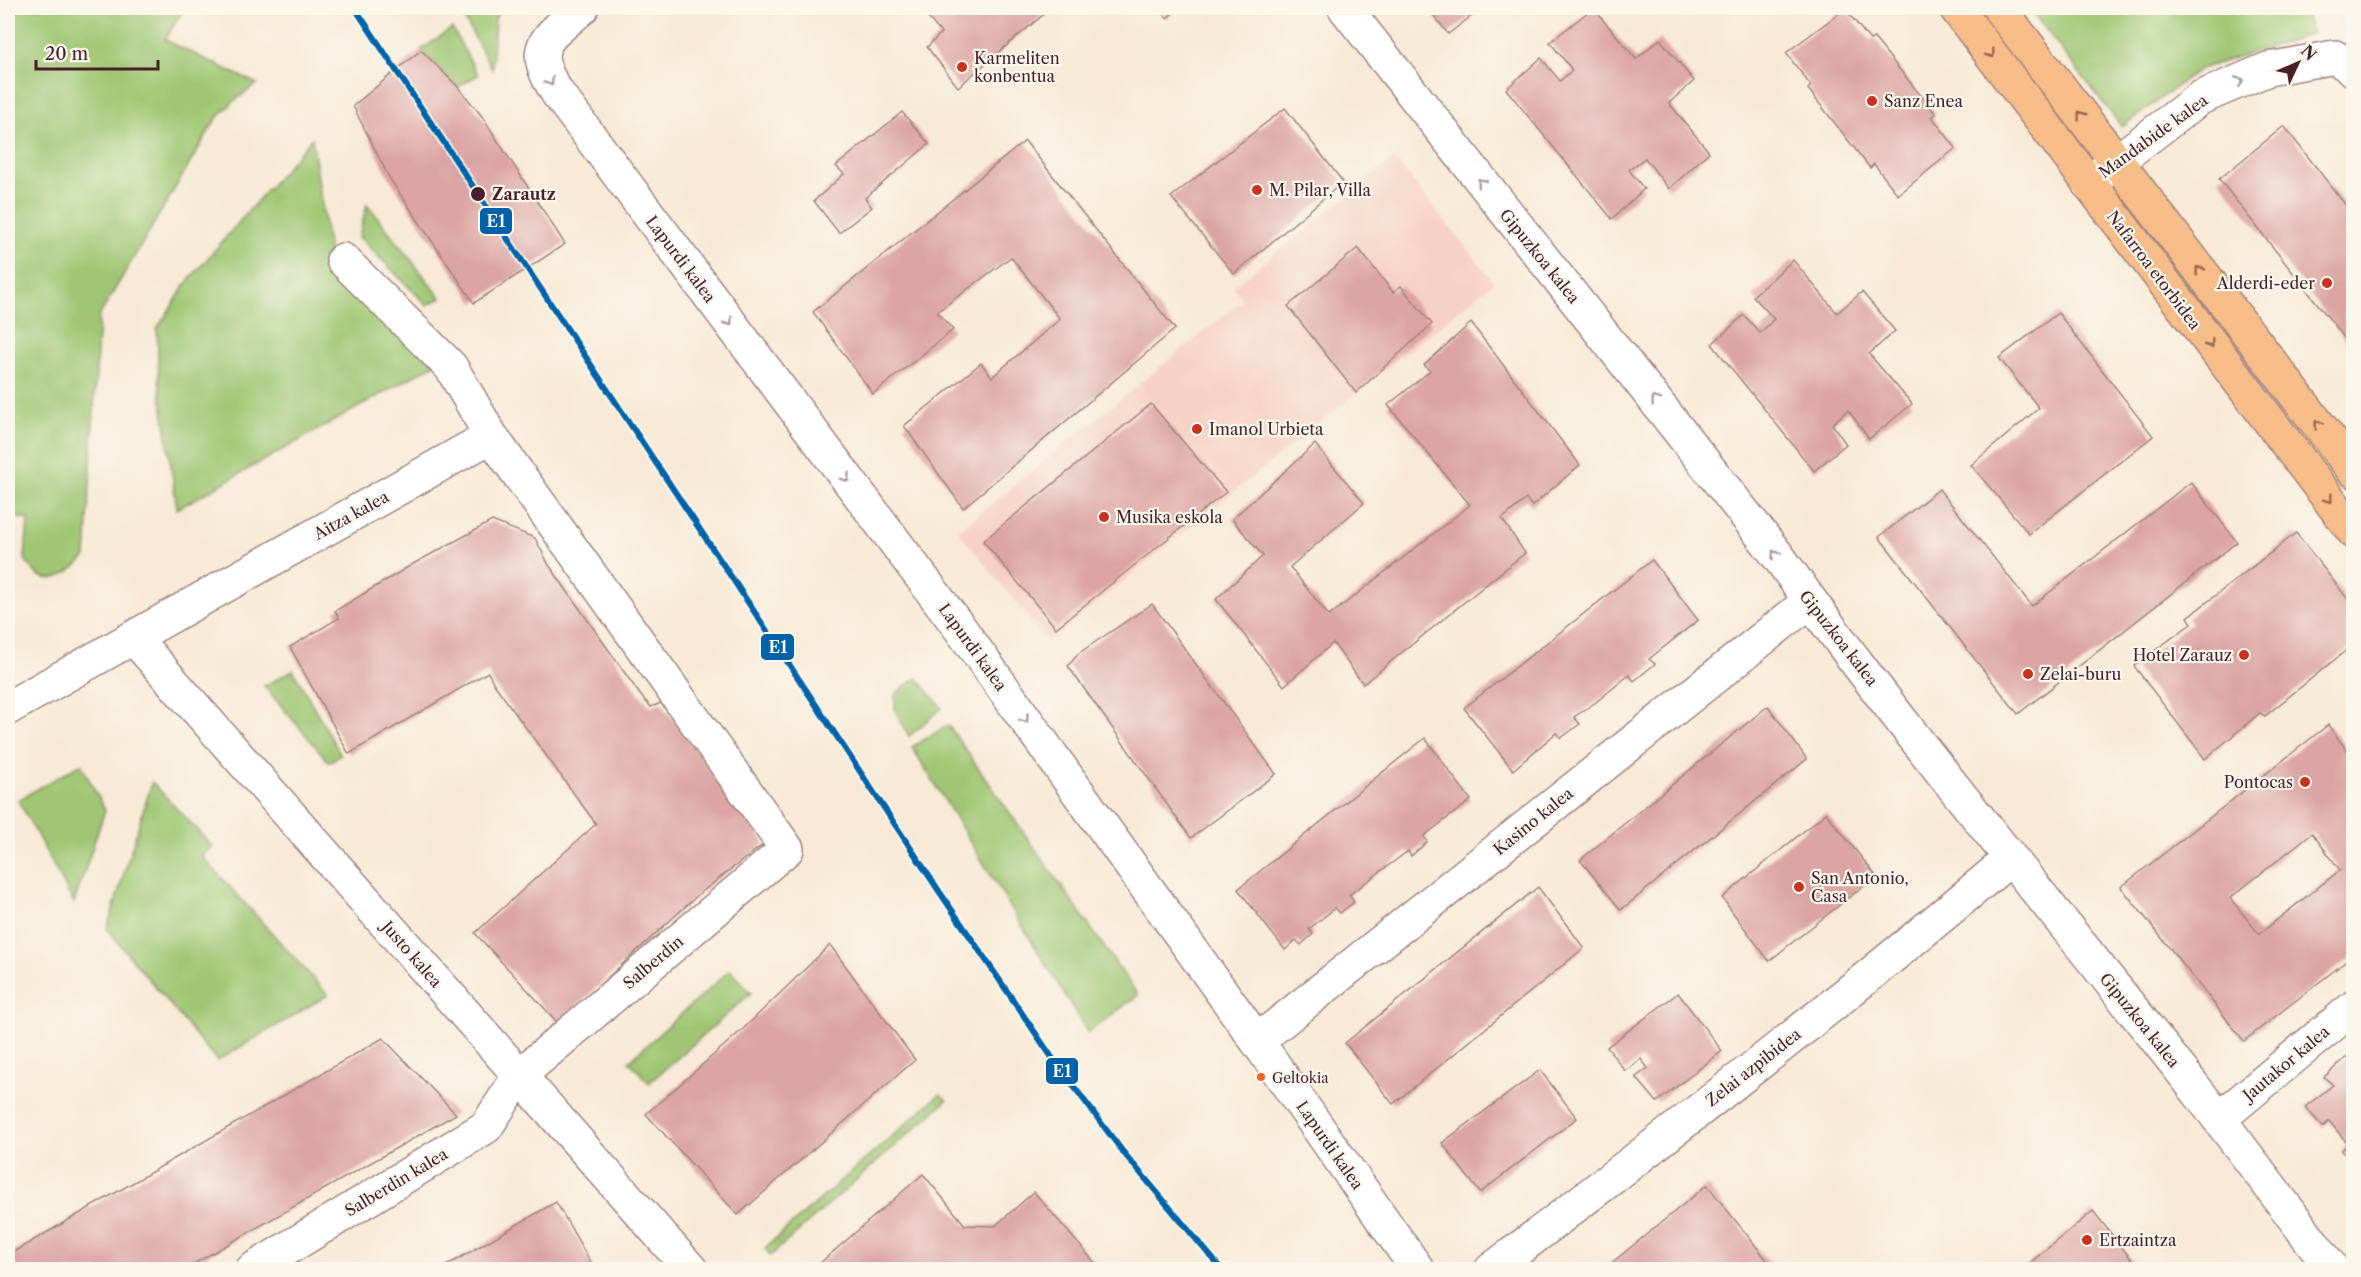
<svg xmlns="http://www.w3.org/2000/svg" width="2361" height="1277" font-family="'Libre Caslon Text',serif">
<rect width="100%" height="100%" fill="#fbf7ec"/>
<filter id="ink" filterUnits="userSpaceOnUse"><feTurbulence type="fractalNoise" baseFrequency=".0167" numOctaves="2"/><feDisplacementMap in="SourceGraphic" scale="12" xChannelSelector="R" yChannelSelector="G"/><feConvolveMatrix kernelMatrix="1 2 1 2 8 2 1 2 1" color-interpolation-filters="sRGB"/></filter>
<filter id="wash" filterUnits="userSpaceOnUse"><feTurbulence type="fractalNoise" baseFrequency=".008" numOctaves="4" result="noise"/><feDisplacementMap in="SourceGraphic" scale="24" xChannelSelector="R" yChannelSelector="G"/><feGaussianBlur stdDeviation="1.35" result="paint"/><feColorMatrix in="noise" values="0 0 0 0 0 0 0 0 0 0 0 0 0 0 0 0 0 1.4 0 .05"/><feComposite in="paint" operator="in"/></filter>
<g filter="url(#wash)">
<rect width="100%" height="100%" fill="#f8ead6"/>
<!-- built -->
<path fill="#f6d2c4" d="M1394,158l100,124 -446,360 -90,-111 285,-231 -10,-13z"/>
<!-- green -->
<g fill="#9fc773" stroke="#74734f" stroke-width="1.5">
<path d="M8,8h176l-19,32 92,44 -23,17 -18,18 -117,197 -13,241c-12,11 -30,29 -48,18 -4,-3 -9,-11 -13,-16l3,-40 -20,-3z"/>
<path d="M474,8h28l-7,10 -3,51 -28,-51z"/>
<path d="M2029,8h275l8,26 -112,35 -78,58z"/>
<path d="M452,28l26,47 -20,12 -37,-37z"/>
<path d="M312,138l18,121 105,105 -258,145 -18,-129 -2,-51 31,-48z"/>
<path d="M367,204l74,94 -14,7 -68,-68z"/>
<path d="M293,670l48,85 -12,7 -65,-76z"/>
<path d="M917,678l25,30 -33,28 -14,-26v-14l7,-8z"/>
<path d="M948,725l190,270 -50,38 -176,-286z"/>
<path d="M81,764l24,46 -31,93 -56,-103z"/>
<path d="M152,782l61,65 -12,8 127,140 -111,66 -110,-132z"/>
<path d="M730,970l21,23 -102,90 -20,-22z"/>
<path d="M940,1094l7,6 -177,156 -5,-8z"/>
</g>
<g id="blocks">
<!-- building -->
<g fill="#dca4a2" fill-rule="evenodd">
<path d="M920,8h131l-93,79 -31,-40 14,-14z"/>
<path d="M1158,8h21l-12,10z"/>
<path d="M1428,8h54l-34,26z"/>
<path d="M1593,8l43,51 24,-20 34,42 -25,22 40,49 -40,37 -24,-31 -16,12 15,19 -32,30 -106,-130 35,-31 19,23 12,-11 -22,-28z"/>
<path d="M1845,9l25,31 4,-2 62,76 -4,3 24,31 -58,47 -24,-31 -4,4 -62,-79 3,-3 -25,-33z"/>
<path d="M421,50l37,37 23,28 84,129 -91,59 -84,-124 -37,-73z"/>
<path d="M1285,108l58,74 -109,92 -63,-77z"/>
<path d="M902,112l27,32 -64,54 7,9 -33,26 -25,-32 30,-27 -8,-8z"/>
<path d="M2284,126l70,90v134l-135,-171z"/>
<path d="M1025,141l150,188 -212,179 -59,-82 77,-63 11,14 68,-58 -49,-62 -74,55 16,18 -80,64 -60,-82z"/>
<path d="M1358,248l35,44 8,-6 31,38 -76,69 -68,-87z"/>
<path d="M1793,260l44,53 25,-21 33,39 -26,23 43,50 -43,35 -21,-29 -16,14 14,20 -32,27 -102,-127 32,-29 16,18 14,-14 -21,-23z"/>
<path d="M2058,313l95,123 -124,98 -58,-69 68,-57 -40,-50z"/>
<path d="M1471,323l109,142 -48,41 -6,-7 -24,20 23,34 -162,131 -30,-41 -49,43 -68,-87 47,-43 -31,-37 83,-75 49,59 -74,64 39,49 141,-111 -82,-100 42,-34 -6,-6z"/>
<path d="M1151,404l75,88 -170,136 -73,-87z"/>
<path d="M2191,482l46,60 -219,172 -139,-177 60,-48 93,117z"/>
<path d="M492,521l43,17 14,27 92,131 10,11 10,-4 104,140 -66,51 -141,129 -83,-90 121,-109 -102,-140 -6,-12 -139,82 -59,-107 49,-29 -4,-7 78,-47z"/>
<path d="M2296,533l58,74v37l-89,72 -5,-3 -55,46 -71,-93 58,-43 -4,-6z"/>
<path d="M1652,560l46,60 -49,39 6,5 -21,17 -5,-6 -33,27 -22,15 6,7 -19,14 -5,-5 -43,37 -49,-62z"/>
<path d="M1152,604l124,170 -85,64 -123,-172 11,-13z"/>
<path d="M1768,706l39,53 -186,151 -41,-50z"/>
<path d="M2328,725l26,34v196l-110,86 -123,-154zM2312,833l28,37 -81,64 -29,-36z"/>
<path d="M1425,738l46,62 -47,36 3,6 -16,14 -3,-5 -59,44 5,7 -14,11 -5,-5 -26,21 4,5 -12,11 -5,-5 -11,10 -47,-61z"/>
<path d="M1826,813l50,63 -107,85 -47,-63z"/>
<path d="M1538,887l46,61 -191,156 -48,-61z"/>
<path d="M830,945l85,115 -177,155 -92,-101 96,-84z"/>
<path d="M1678,993l44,58 -65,51 -21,-25 12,-9 -7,-9 -16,12 -18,-24z"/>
<path d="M383,1038l73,76 -273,156h-175v-15z"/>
<path d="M2354,1051v111l-13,-11 7,-7 -19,-23 -6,6 -18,-20 28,-22 -9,-8z"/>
<path d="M1540,1070l37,48 -97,75 -38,-50z"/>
<path d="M923,1174l42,51 30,1 39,-34 67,78h-289z"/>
<path d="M1707,1185l68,85h-172z"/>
<path d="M556,1202l39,68h-155l11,-7z"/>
<path d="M2093,1211l47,59h-119z"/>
</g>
</g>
</g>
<g filter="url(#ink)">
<use href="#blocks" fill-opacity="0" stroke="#a18480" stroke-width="1.5"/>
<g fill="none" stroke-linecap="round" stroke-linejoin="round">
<defs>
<g id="street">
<path d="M582,8c-37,32 -55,38 -24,86l404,537 295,410 161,229"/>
<path d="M1345,8l433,548c132,185 280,357 420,536 46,59 90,118 135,178"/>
<path d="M2088,183l112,-85 68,-29 67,-12 19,13"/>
<path d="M134,638l557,632"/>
<path d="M8,708l483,-272"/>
<path d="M1257,1041l553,-440"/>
<path d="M2219,1119l135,-112"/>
<path d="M252,1270l234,-143 34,-52 267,-226 -296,-413 -40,-69 -108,-107"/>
<path d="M1491,1270c176,-133 351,-269 519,-411"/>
</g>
<g id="highway">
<path d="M1956,8l398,524"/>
<path d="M1999,8l355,463"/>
</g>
</defs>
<!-- street casing -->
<use href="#street" stroke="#a18480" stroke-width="36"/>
<!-- highway casing -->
<use href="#highway" stroke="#a18480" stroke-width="36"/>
<!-- street -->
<use href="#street" stroke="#fff" stroke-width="33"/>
<!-- highway -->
<use href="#highway" stroke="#f7bd88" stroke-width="33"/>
<defs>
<path id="rail-1" d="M355,8l584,883 112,165 72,96 99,118"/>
</defs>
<!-- rail-1 casing -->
<use href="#rail-1" stroke="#fbf7ec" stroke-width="10"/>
<!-- rail-1 -->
<use href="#rail-1" stroke="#0063a9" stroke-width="6"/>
</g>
<!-- one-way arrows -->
<defs><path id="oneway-chevron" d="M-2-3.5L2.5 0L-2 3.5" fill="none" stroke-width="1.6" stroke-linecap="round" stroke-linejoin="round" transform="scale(1.5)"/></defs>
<g stroke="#986655">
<use href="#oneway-chevron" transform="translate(1991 54) rotate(53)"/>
<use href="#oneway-chevron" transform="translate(2081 115) rotate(-127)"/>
<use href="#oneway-chevron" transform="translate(2199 270) rotate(-127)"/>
<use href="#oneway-chevron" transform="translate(2210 344) rotate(53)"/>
<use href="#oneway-chevron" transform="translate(2318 424) rotate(-127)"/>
<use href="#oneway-chevron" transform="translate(2329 499) rotate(53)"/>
</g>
<g stroke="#ae9aa0">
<use href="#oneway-chevron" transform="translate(2240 81) rotate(-23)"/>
<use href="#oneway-chevron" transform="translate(550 82) rotate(59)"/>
<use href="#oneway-chevron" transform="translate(1481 182) rotate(-129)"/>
<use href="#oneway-chevron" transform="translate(729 322) rotate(53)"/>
<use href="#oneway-chevron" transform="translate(1655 400) rotate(-128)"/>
<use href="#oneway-chevron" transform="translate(846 478) rotate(53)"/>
<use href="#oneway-chevron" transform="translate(1775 554) rotate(-127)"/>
<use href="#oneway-chevron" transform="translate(1025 719) rotate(54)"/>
</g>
</g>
<!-- markers -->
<g fill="#c8321e" stroke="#fbf7ec" stroke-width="2">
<circle cx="962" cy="67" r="6"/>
<circle cx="1872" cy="101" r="6"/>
<circle cx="1257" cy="190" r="6"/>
<circle cx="2327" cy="283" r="6"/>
<circle cx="1197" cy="429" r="6"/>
<circle cx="1104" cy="517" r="6"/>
<circle cx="2244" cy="655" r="6"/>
<circle cx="2028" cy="674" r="6"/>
<circle cx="2305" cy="782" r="6"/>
<circle cx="1799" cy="887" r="6"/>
<circle cx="2087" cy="1240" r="6"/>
</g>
<circle fill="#4a1f2b" stroke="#fbf7ec" stroke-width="2" cx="478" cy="194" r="8"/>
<circle fill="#f26522" stroke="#fbf7ec" stroke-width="2" cx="1261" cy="1077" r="5"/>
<g text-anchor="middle" stroke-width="4.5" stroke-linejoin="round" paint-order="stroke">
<!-- bus labels -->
<g font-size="14" fill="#4a1f2b" stroke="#fbf7ec" text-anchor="start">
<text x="1272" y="1083">Geltokia</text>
</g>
<!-- poi labels -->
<g font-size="16" fill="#4a1f2b" stroke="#fbf7ec" text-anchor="start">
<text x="974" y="64">Karmeliten<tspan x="974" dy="18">konbentua</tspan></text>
<text x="1884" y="107">Sanz Enea</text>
<text x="1269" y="196">M. Pilar, Villa</text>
<text x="2315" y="289" text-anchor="end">Alderdi-eder</text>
<text x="1209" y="435">Imanol Urbieta</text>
<text x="1116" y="523">Musika eskola</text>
<text x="2232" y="661" text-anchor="end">Hotel Zarauz</text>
<text x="2040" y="680">Zelai-buru</text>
<text x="2293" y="788" text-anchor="end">Pontocas</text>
<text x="1811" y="884">San Antonio,<tspan x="1811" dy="18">Casa</tspan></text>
<text x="2099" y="1246">Ertzaintza</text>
</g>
<!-- street labels -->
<g font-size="16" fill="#4a1f2b" stroke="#fbf7ec">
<text transform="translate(2153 136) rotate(-36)" y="6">Mandabide kalea</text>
<text transform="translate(1540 256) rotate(51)" y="6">Gipuzkoa kalea</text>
<text transform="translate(681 259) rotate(53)" y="6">Lapurdi kalea</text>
<text transform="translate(2154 270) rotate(53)" y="6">Nafarroa etorbidea</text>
<text transform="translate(351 515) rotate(-29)" y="6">Aitza kalea</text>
<text transform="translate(1839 638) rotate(52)" y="6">Gipuzkoa kalea</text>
<text transform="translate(973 647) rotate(54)" y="6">Lapurdi kalea</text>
<text transform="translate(1533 821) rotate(-39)" y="6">Kasino kalea</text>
<text transform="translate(412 954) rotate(49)" y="6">Justo kalea</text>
<text transform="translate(653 962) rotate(-40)" y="6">Salberdin</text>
<text transform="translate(2140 1020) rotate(51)" y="6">Gipuzkoa kalea</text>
<text transform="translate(2286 1063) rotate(-40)" y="6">Jautakor kalea</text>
<text transform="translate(1753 1067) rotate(-38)" y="6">Zelai azpibidea</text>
<text transform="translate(1330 1145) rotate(55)" y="6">Lapurdi kalea</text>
<text transform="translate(396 1182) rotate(-31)" y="6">Salberdin kalea</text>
</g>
<!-- stop labels -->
<g font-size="16" font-weight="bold" fill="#4a1f2b" stroke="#fbf7ec" text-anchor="start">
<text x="492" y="200">Zarautz</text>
</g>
</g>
<g stroke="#fbf7ec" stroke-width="2">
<rect x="479" y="207" width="34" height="28" rx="6" fill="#0063a9"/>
<rect x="760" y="633" width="35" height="28" rx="6" fill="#0063a9"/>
<rect x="1045" y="1057" width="34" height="28" rx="6" fill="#0063a9"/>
</g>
<g font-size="16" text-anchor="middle" font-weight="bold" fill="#fff">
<text x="496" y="227">E1</text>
<text x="778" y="653">E1</text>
<text x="1062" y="1077">E1</text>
</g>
<!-- margin -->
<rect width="2361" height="1277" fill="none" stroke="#fbf7ec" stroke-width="30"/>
<!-- north arrow -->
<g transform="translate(2298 63) rotate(46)" stroke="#fbf7ec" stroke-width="4.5" paint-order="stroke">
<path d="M0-4.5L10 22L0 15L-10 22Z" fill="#4a1f2b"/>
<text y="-9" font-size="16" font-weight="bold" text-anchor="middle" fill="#4a1f2b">N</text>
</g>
<!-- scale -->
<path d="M36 60v9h122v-9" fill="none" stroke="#4a1f2b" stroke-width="3"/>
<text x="45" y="60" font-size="18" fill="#4a1f2b" stroke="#fbf7ec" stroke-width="4.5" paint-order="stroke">20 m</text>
</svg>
